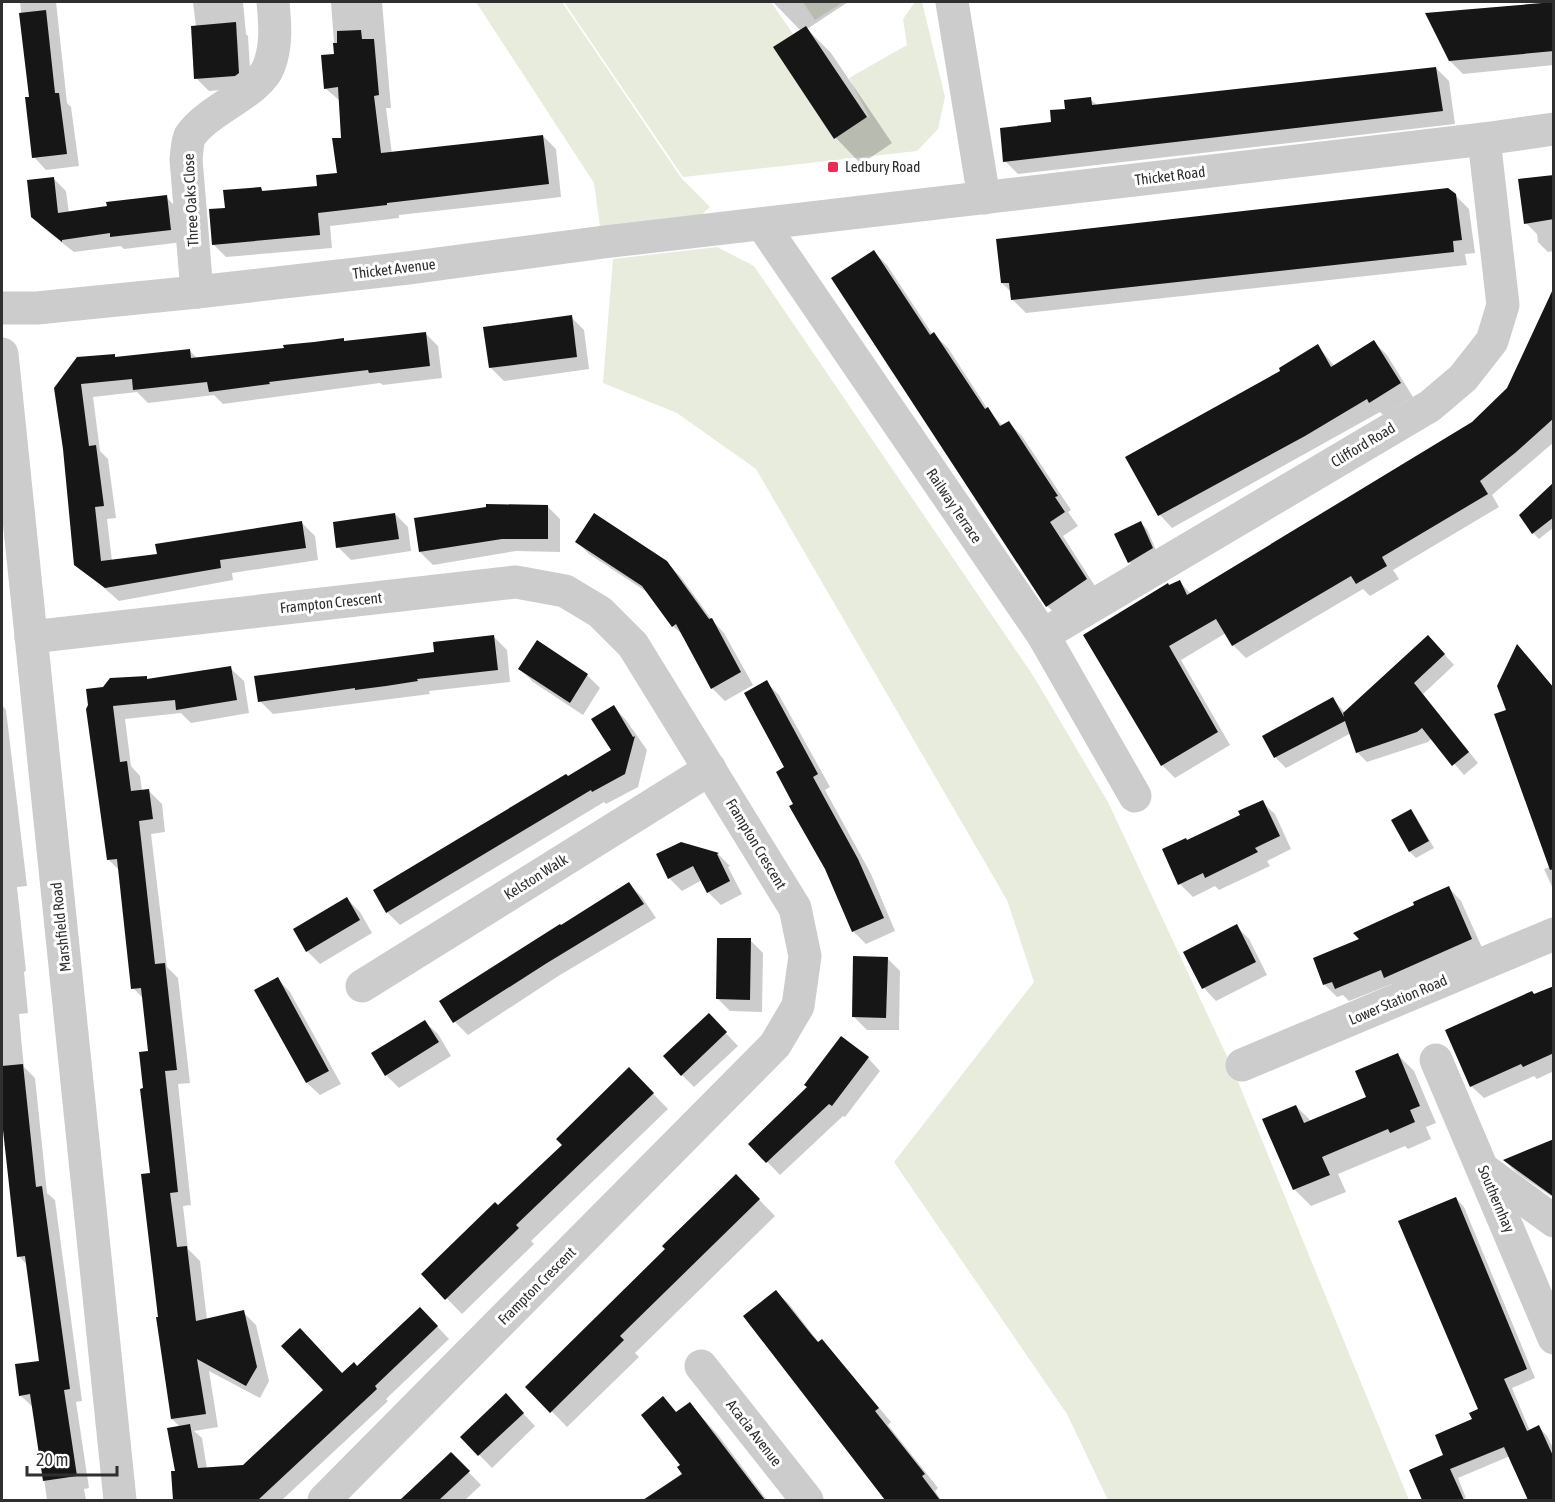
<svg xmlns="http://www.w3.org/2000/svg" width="1555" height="1502" font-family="'Asap Condensed',sans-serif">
<rect width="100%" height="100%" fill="#fff"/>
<!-- green -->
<g fill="#e7ecdc">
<path d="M476,2h86l120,177 28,28 -13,12 -97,8 -6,-44z"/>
<path d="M564,2h207l22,32 -19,14 60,91 33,-22 3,1 -21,-40 58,-33 -4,-26 12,-17h7l23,95 -7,32 -21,22 -234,26z"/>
<path d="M803,2h40l-28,18z"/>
<path d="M717,247l37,19 280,411 74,125 124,265 177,433h-301l-41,-86 -173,-252 140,-180 -27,-82 -251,-431 -79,-56 -74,-30 10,-124z"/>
</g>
<!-- shadow -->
<g fill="#0003">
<path d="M20,2h36l11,101 4,4 8,59 -33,4 -12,-13 -3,-59z"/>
<path d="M193,2h50l3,32 2,2 3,50 -2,2 -40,3 -13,-13v-51z"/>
<path d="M328,2h54l9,106h-5l6,46 151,-18 13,13 5,48 -162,18v3l-69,8 2,22 -106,9 -13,-13 14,-35 34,-21 3,4 55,-5 19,-13 5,-35 -3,-38 -15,-13 10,-33 -4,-52z"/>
<path d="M773,2h75l-41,27 24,24 61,90 -31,21 -25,-26 -35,-107z"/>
<path d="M1554,4v61l-91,9 -13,-13z"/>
<path d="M1436,68l13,13 6,43 -437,50 -13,-13 62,-51 23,-11 8,7z"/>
<path d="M1554,176v75l-6,1 -10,-10 -1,-8 -11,-11z"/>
<path d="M53,178l13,13 3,22 97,-16 13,13 4,32 -59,7 -3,-3 -47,6 -28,-22 -14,-13z"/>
<path d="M1455,195l14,14 6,44 -10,1 2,11 -441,48 -14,-14 -1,-7 -9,-9z"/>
<path d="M874,252l13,13 46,70 1,-1 14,14 41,63 14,15 6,-3 13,13 49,74 -3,2 10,14 -15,10 37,58 -39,25 -14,-13z"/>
<path d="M571,317l13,13 5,39 -85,12 -13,-13z"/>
<path d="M425,333l13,13 4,32 -59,7 -3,-2 -157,21 -9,-9 -66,8 -11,-11 -44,5 7,54 8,8 8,59 -9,1 5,42 46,-6 144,-32 13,13 3,24 -86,13 1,7 -114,21 -42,-37 -13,-115 -9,-61 59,-32 3,2 72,-8 9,9 87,-10 58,-9 3,3z"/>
<path d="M1374,342l13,13 26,42 -30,18 -3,-3 -208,116 -12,-13 -32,-57 154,-87 36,-25 17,21z"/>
<path d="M1554,418v24l-62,53 7,12 -106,63 6,9 -29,17 -7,-7 -117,69 -13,-13 -7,-12 -45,27 49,85 -55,33 -13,-13 8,-178 10,-5 11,12z"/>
<path d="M1554,484v43l-15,12 -6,-6z"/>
<path d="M547,506l13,13v33l-44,-1 -83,14 -13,-13z"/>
<path d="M395,514l13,13 3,24 -60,9 -13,-13z"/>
<path d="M1141,523l6,6 11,26 -23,13 -6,-6z"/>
<path d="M577,542l89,20 14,14 32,44 12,13 29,52 -28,16 -13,-13 -28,-52 -11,-10 -23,-32 -61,-40z"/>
<path d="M494,637l13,13 3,32 -81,9 1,3 -157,20 -13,-13z"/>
<path d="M538,642l49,33 13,13 -17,27 -50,-33 -13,-13z"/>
<path d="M1438,647l16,18 -31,29 55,69 -14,12 -32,-37 -4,4 -61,20 -10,-10 -6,-19 -65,35 -10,-10 -12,-22 69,-37 12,14z"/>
<path d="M1517,647l37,41v203l-10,-22 6,-2 -42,-156z"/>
<path d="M230,668l14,13 5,32 -58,10 -10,-10 -56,6 6,47 9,10 2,15h7l13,13 3,28 -14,2 16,133 11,11 12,105 -12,1 13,121 -8,1 5,43 12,12 7,59 36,-8 13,13 13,56 -9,17 -51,-27 9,56 -24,4 8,7 5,31 37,-3 98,-91 15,-7 75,-47 17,18 -63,60 2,2 -106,99h-107l-3,-28h5l3,-45 -8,-8 -12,-101 -15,-228 5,-38 -6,-53 -11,-11 -13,-117 -12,-12 -21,-150 59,-32 3,4z"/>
<path d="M766,682l13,13 51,92 -5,3 46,84 24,57 -29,13 -13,-13 -27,-62 -31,-64z"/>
<path d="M2,705l4,5 21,176 -10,1 9,84 -2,1 4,41 -9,1 3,34 2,19 11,11 12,115 8,7 27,201 -6,1 13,86 -5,1 2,11h-39l-13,-92 -14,-13 21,-33 -14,-97 -8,-9 -17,-148z"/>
<path d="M614,707l12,13 21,30 -9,37 -32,17 -2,-2 -204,123 -13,-13 181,-135 45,-26z"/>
<path d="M1262,802l13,12 16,35 -24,12 3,5 -51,24 -4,-4 -22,11 -13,-13 62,-68z"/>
<path d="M1410,811l6,6 18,31 -18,10 -6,-6 -17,-31z"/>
<path d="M681,843l37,11 12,12 -2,1 14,27 -21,11 -13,-13 -6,-12 -20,11 -13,-13z"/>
<path d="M629,884l13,13 14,21 -96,57 -92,60 -13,-13 -14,-21z"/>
<path d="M1449,888l12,13 23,51 -86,38 -6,-6 -43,17 -6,-6 -6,2 -13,-13 37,-45z"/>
<path d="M347,899l13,13 12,21 -52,31 -13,-13 -12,-21z"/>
<path d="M1236,926l13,13 18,36 -51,26 -12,-13z"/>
<path d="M750,940l13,13 -1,59 -32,-1 -13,-13z"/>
<path d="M887,958l13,13 -1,59h-32l-13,-13z"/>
<path d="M278,979l12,13 51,92 -21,11 -13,-12 -51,-93z"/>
<path d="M1554,988v83l-17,8 -3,-3 -50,22 -13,-12z"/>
<path d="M425,1022l13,12 13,22 -52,32 -13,-13z"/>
<path d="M721,1028l17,18 -44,41 -12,-12z"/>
<path d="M1397,1054l17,17 22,52 -10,4 5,12 -23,10 -3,-3 -67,28 8,18 -35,14 -17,-17 2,-83 15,15 57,-24z"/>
<path d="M868,1058l12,13 -35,46 -2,-1 -63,59 -30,-31z"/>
<path d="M629,1069l39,40 -137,132 3,3 -72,70 -39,-40 141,-129z"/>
<path d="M1554,1150v48l-37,-25 -12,-12z"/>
<path d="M736,1176l39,40 -140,137 4,4 -72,70 -39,-40 139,-138z"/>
<path d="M1456,1198l8,9 71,171 -23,10 18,43 9,-4 8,9 7,14v50h-33l8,-3 -19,-41 -52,22 8,20 -6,2h-36l-13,-30 34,-15 35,-46z"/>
<path d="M776,1292l14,13 29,38 3,-2 13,14 56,67 -3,3 50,63 -3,3 6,9h-54l-142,-184z"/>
<path d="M663,1398l14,15 13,-9 28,31 49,65h-95l-9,-12 21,-14z"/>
<path d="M518,1408l17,18 -43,42 -30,-31z"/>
<path d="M451,1454l30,31 -16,15h-65z"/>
</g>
<!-- building -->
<g fill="#161616">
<path d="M1554,2v49l-105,10 -24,-48z"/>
<path d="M46,10l9,83h4l8,61 -35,4 -7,-61h4l-10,-84z"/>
<path d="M236,22l3,51 -4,3 -41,3 -3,-53z"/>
<path d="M806,26l61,91 -33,22 -61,-92z"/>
<path d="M361,30l1,9h12l5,56 -5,1 7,57 162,-18 6,49 -162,19v2l-69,8 2,22 -108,10 -3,-36 16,-1 -2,-18 38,-3 1,4 55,-5 -1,-11 21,-2 -5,-35h9l-3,-51 -14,2 -3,-34 13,-1 -1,-11h4v-12z"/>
<path d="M1436,67l7,44 -440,51 -3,-34 51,-6 -1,-12 15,-1 -1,-9 27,-3 1,8z"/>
<path d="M1554,175v44l-30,5 -6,-45z"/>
<path d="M54,177l4,36 49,-7 -1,-4 61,-7 4,35 -61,7v-4l-48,7v2l-31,-25 -4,-37z"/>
<path d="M1448,188l8,6 6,46 -9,1 1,11 -443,48 -2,-17h-8l-5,-44z"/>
<path d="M874,250l56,85 4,-3 51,77 3,-2 12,19 9,-5 49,75 -3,1 10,15 -15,10 37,57 -41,28 -215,-329z"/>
<path d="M1554,287v131l-39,35 -35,28 8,13 -106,63 5,9 -31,18 -5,-8 -119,70 -16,-27 -47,27 49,86 -57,34 -78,-131 85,-52 1,2 11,-5 7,15 285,-173 35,-34z"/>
<path d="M572,315l5,42 -88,11 -6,-41z"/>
<path d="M426,332l4,34 -61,7 -1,-3 -50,6 -49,6 1,2 -61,8 -2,-10 -74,8 -1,-11 -51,5 8,62 7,-1 8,61 -9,1 6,54 56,-7 -2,-10 147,-23 4,27 -86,12 1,8 -116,20 -31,-23 -11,-116 -9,-61 23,-31 38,-3v3l75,-8 1,9 93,-10 -1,-3 31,-3 30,-4v3z"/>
<path d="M1374,340l27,43 -32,20 -2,-4 -62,37 -147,80 -33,-59 155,-86 -1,-3 39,-24 13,23z"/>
<path d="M1554,482v35l-22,17 -13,-19z"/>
<path d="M486,504l62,1v34h-46l-83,13 -5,-34 72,-11z"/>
<path d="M395,513l4,26 -63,9 -3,-26z"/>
<path d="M594,513l73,48 42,58 3,-1 29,54 -30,17 -35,-65 -4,3 -30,-41 -67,-44z"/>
<path d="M1141,521l12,27 -25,15 -14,-29z"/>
<path d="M494,635l4,35 -81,9 1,2 -32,5 -31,4v-2l-97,14 -4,-26 180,-24 -1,-10z"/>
<path d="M1428,635l17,19 -31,29 55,69 -17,14 -30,-38 -5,4 -61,21 -11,-32 -71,37 -12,-22 71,-39 11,20 -1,-4z"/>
<path d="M537,640l51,34 -18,29 -52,-34z"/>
<path d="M1517,644l37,44v181l-4,1 -56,-156 12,-4 -9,-24z"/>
<path d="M231,666l6,34 -61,10 -1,-10 -62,6 7,56 7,-1 4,30 18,-2 4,30 -14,2 16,143 10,-1 12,107 -12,1 13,121 -8,1 7,54 10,-1 9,75 48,-11 13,57 -11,19 -49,-27 9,55 -35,5 -15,-102h2l-17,-143 9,-1 -10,-84 3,-1 -4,-36 9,-1 -7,-63 -10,1 -14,-130 -10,1 -21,-151 2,-4 -2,-16 17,-2 7,-9 37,-2v3z"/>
<path d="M767,680l51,94 -5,3 45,82 26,59 -32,14 -27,-63 -36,-63 4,-2 -17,-32 8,-5 -40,-74z"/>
<path d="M614,705l19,32 2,-1 -10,38 -33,18 -1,-2 -205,123 -13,-23 193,-116 2,2 43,-26 -20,-31z"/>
<path d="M1263,800l17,36 -25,12 3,4 -53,26 -2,-5 -25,12 -16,-36 24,-11 1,2 53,-25 -2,-4z"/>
<path d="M1411,809l18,32 -20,11 -18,-32z"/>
<path d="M681,842l38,11 -2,1 13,27 -23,12 -14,-27 -25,13 -12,-25z"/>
<path d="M629,882l15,22 -97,59 -94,60 -14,-22 121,-77 1,1z"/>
<path d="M1449,886l23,53 -88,39 -3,-8 -46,19 -3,-7 -9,3 -10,-27 46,-19 -6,-6 61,-28 -1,-3z"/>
<path d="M347,897l13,23 -54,32 -13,-23z"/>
<path d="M1237,924l19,38 -54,27 -19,-37z"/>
<path d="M717,938h34l-1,62 -34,-1z"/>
<path d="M853,956l35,1 -2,61 -34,-1z"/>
<path d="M278,977l51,94 -23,12 -52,-93z"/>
<path d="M1554,986v67l-31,14 -2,-3 -51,23 -25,-57 87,-39 2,3z"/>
<path d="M709,1013l18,19 -46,44 -18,-20z"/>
<path d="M425,1020l14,22 -54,34 -14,-23z"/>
<path d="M841,1036l28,21 -37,49 -3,-2 -63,59 -18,-19 59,-57 -3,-2z"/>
<path d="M1398,1053l22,53 -10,4 5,12 -25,11 -2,-4 -66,28 8,18 -37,15 -31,-71 34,-14 8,18 62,-26 -11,-26z"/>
<path d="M23,1064l13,123 6,-1 28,203 -6,1 13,86 -34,5 -13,-87 -11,2 -4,-32 24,-3 -14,-105 -8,1 -15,-136v-55z"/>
<path d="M629,1067l25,26 -138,132 3,3 -74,72 -24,-26 74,-72 3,3 64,-60 -6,-6z"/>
<path d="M1554,1139v58l-51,-37z"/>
<path d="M736,1174l24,25 -140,137 4,4 -74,73 -25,-26 140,-138 -3,-3z"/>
<path d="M1456,1197l71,172 -23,10 23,52 12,-6 15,33v42h-26l-24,-53 -54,22 14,31h-42l-13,-30 34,-15 -8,-20 37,-16 -3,-6 9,-4 -80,-188z"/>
<path d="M776,1290l35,44 7,8 4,-3 57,69 -4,3 50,63 -3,2 18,24h-55l-142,-184z"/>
<path d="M420,1307l18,19 -63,60 2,3 -119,111h-85l-2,-29h4l-8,-43 23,-4 8,44 45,-3 80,-75 -42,-44 19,-18 42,45 12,-11 3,4z"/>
<path d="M506,1393l18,20 -46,43 -18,-19z"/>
<path d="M663,1396l13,16 14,-10 75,98h-122l39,-26 -5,-7 3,-2 -39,-50z"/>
<path d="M451,1452l19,19 -31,29h-39z"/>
</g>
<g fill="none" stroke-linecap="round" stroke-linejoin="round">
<!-- minor -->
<g stroke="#ccc" stroke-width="33">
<path d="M952,2l32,196"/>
<path d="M762,224l281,411 92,161"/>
<path d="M197,292l-11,-133c1,-7 1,-17 4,-23 18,-27 69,-43 79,-70 8,-21 6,-43 4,-64"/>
<path d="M2,308h35l160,-16 211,-24 196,-26 880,-103 70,-10"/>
<path d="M2,354l118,1146"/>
<path d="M1043,635l387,-229 33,-28 29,-37 11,-36 -19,-166"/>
<path d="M31,637l485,-55 49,9 35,21 33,33 162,263 10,48 -7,50 -23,39 -451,455"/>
<path d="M362,986l348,-217"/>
<path d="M1436,1060l118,278"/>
<path d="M1242,1065l312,-131"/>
<path d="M1483,1169l71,52"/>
<path d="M701,1366l106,134"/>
</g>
</g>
<!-- markers -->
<rect fill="#ed2a54" stroke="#fff" stroke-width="2" x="827" y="161" width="12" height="12" rx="3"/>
<g text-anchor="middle" stroke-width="6" stroke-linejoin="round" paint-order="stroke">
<!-- poi labels -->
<g font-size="15" fill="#2f2f2f" stroke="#fff" text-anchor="start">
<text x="845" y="172">Ledbury Road</text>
</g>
<!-- street labels -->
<g font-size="15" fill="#2f2f2f" stroke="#fff">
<text transform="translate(1170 176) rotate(-7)" y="5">Thicket Road</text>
<text transform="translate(191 200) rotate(-93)" y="5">Three Oaks Close</text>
<text transform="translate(394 269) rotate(-7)" y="5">Thicket Avenue</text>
<text transform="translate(1363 445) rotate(-31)" y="5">Clifford Road</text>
<text transform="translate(954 506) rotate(56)" y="5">Railway Terrace</text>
<text transform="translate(331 603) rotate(-6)" y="5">Frampton Crescent</text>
<text transform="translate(756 844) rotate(59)" y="5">Frampton Crescent</text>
<text transform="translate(536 877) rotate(-32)" y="5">Kelston Walk</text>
<text transform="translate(61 927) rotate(-96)" y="5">Marshfield Road</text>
<text transform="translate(1398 1000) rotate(-23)" y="5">Lower Station Road</text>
<text transform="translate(1496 1199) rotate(67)" y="5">Southernhay</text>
<text transform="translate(537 1286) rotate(-45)" y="5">Frampton Crescent</text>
<text transform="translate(754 1433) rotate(52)" y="5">Acacia Avenue</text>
</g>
</g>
<!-- border -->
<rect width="1555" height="1502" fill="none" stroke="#2f2f2f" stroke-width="6"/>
<!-- scale -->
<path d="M27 1466v9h90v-9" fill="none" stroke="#2f2f2f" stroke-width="3"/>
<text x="36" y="1466" font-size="18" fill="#2f2f2f" stroke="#ffffff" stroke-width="4.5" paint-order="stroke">20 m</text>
</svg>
